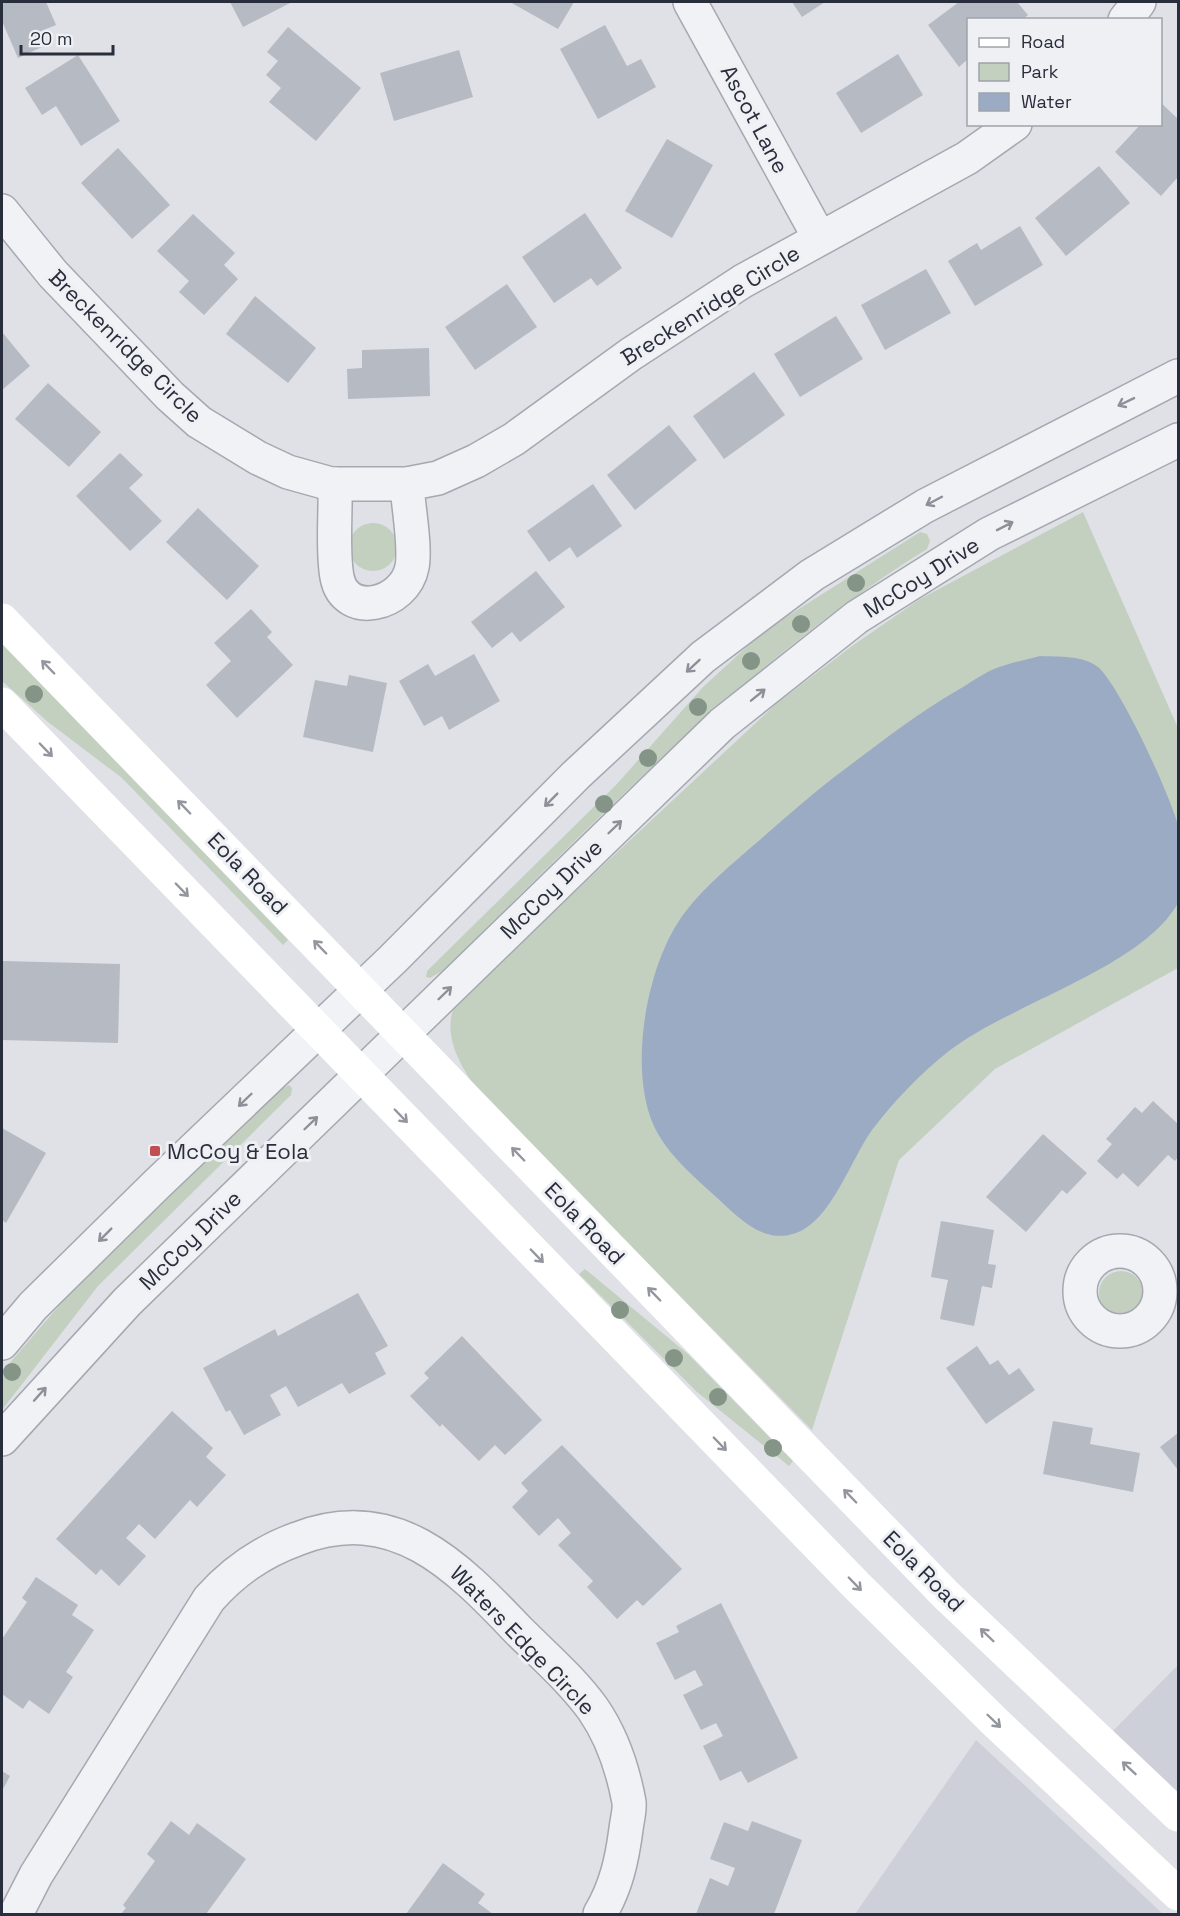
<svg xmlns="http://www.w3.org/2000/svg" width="1180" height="1916" font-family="'Space Grotesk',sans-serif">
<rect width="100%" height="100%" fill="#dfe1e7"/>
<!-- built -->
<g fill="#cdd0d8">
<path d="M1178,1665v132l-67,-64z"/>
<path d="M976,1740l187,174h-308z"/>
</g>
<!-- green -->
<g fill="#c3d0c0">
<path d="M1083,512l95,216v240l-183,101 -96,91 -87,270 -334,-339c-15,-22 -33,-49 -26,-78 2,-6 9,-13 13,-19l311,-290 76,-58 68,-47z"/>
<circle cx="373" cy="547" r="24"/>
<path d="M920,532l7,2 3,7 -3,8c-182,113 -331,273 -485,422l-12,7 -4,-1 1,-6 189,-186 87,-98 61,-56z"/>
<path d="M2,642l286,298 -5,5 -161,-167 -74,-56 -46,-41z"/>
<path d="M289,1085l3,3 -1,7 -193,191 -96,124v-38l67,-78 209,-203z"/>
<path d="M585,1269l103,85 105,107 -4,5 -92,-74 -118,-118z"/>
<circle cx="1121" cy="1293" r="22"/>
</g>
<!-- water -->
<path fill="#9cabc4" d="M1040,656c19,1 42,-1 58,11 22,19 72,128 80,158 2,21 1,55 0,78 -36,65 -167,100 -229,148 -28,22 -55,50 -77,79 -21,29 -41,91 -76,103 -34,12 -59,-17 -82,-38 -20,-18 -42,-37 -56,-61 -33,-57 -12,-173 28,-223 20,-26 45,-46 69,-67 30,-26 59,-52 90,-75 37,-28 73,-56 113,-79 12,-7 24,-16 36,-21 14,-6 31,-9 46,-13z"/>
<!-- building -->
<g fill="#b6bac3">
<path d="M2,2h44l10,23 -20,8 6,14 -24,11 -16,-37z"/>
<path d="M230,2h62l-49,25z"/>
<path d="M510,2h64l-16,27z"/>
<path d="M792,2h33l-23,15z"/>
<path d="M959,2h58l11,13 -6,5h-54v39l-9,8 -31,-42z"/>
<path d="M605,25l22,41 14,-7 15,28 -58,32 -38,-70z"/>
<path d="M288,27l73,61 -45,53 -47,-39 12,-14 -15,-13 12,-14 -11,-9z"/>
<path d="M459,50l14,47 -79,24 -14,-48z"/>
<path d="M898,54l25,41 -62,38 -25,-40z"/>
<path d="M78,55l42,66 -39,25 -25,-40 -14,9 -17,-27z"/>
<path d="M1160,102l18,17v58l-17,19 -46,-44 26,-28h19z"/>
<path d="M667,139l46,26 -41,73 -47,-27z"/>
<path d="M118,148l52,57 -38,34 -51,-56z"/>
<path d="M1099,166l31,37 -64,53 -31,-38z"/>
<path d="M585,213l37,55 -25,18 -6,-8 -37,25 -32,-46z"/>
<path d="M193,214l42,39 -11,12 14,14 -34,36 -25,-23 10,-11 -32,-30z"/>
<path d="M1020,226l23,39 -68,41 -27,-45 29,-18 4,7z"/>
<path d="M926,269l25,44 -66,37 -24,-45z"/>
<path d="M507,284l30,43 -62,43 -30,-43z"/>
<path d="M255,296l61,52 -28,35 -62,-49z"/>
<path d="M836,316l27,43 -63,38 -26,-43z"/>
<path d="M2,332l28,34 -28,24z"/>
<path d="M429,348l1,48 -82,3 -1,-30 15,-1v-18z"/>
<path d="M754,372l31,43 -61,44 -31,-43z"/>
<path d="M48,383l53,49 -32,35 -54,-48z"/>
<path d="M669,425l28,35 -62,50 -28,-35z"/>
<path d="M120,453l23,22 -14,13 33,33 -32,30 -54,-55z"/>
<path d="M593,484l29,42 -45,32 -7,-11 -21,15 -22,-31z"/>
<path d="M198,508l61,58 -32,34 -61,-58z"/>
<path d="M536,571l29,36 -45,35 -8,-10 -20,16 -21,-26z"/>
<path d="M251,609l21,23 -5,5 26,28 -56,53 -31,-33 25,-24 -17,-18z"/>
<path d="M474,654l26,47 -51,29 -7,-14 -18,10 -25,-45 29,-17 7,12z"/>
<path d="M349,675l38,8 -14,69 -70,-15 12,-57 32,6z"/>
<path d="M2,961l118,3 -2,79 -116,-3z"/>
<path d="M1153,1101l25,23v33l-3,4 -7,-6 -30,32 -15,-14 -6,6 -20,-18 15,-17 -6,-5 29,-32 7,6z"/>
<path d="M2,1128l44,25 -40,70 -4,-3z"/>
<path d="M1043,1134l44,39 -20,21 -5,-4 -36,42 -40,-35z"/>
<path d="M941,1221l53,9 -6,34 8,1 -4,23 -10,-2 -8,40 -34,-7 8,-39 -17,-3z"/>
<path d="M358,1293l30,53 -13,7 11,21 -37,20 -7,-11 -44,24 -12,-21 -16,9 11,20 -37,20 -14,-25 -4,2 -23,-44 72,-39 3,7z"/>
<path d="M462,1336l80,84 -37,35 -10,-10 -16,16 -37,-37 -2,3 -30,-31 19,-18 -5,-5z"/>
<path d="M977,1346l13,19 8,-5 11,15 10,-7 16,22 -49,34 -40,-56z"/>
<path d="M172,1411l41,37 -7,9 20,18 -29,32 -7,-7 -35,39 -16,-15 -13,14 20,18 -27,30 -18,-17 -5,6 -40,-36z"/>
<path d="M1053,1421l40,7 -3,16 50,9 -7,39 -90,-18z"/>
<path d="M1178,1433v37l-18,-23z"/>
<path d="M562,1445l120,124 -39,37 -6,-6 -20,19 -30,-32 6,-6 -35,-36 13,-12 -13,-15 -19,18 -27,-29 16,-16 -7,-8z"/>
<path d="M36,1577l42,28 -6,10 22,15 -28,42 7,5 -24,37 -20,-14 -6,9 -21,-15v-55l25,-37 -5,-4z"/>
<path d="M721,1603l77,155 -50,25 -7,-12 -21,10 -17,-35 20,-10 -7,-13 -15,7 -18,-35 20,-10 -8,-15 -20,10 -19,-37 23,-11 -3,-6z"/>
<path d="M2,1771l8,5 -8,15z"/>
<path d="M171,1821l18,14 8,-12 49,36 -40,55h-85l5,-6 -3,-3 32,-44 -8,-7z"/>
<path d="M752,1821l50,19 -28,74h-78l14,-36 18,8 7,-18 -25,-9 14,-37 24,9z"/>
<path d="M443,1863l42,31 -7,9 15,11h-87z"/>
</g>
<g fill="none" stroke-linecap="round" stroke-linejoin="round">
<defs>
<g id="minor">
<path d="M690,2l129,235"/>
<path d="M1125,20l14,-18"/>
<path d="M2,211l51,63 117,122 29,26 59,36 30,14 43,12h76l31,-6 38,-17 38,-22 117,-85 112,-73 224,-123 48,-34"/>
<path d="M335,484c1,27 -3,67 2,93 8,43 68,28 75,-10 4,-20 -4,-61 -5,-83"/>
<circle cx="1120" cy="1291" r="40"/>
<path d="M16,1914l20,-39 173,-276c25,-28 52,-47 88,-60 97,-38 159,26 221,91 25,25 54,50 75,79 18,26 30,61 36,93 1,8 -2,18 -3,27 -4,31 -10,58 -26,85"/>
</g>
<g id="tertiary">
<path d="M2,1343l31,-37 123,-121 237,-226 183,-184 127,-118 109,-82 113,-69 253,-130"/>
<path d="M2,1439l125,-137 595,-578 135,-107 132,-83 189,-94"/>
</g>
</defs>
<!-- minor casing -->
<use href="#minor" stroke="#a5a8b0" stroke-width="36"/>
<!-- tertiary casing -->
<use href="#tertiary" stroke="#a5a8b0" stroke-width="36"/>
<!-- minor -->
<use href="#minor" stroke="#f1f2f5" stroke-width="33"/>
<!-- tertiary -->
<use href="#tertiary" stroke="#f1f2f5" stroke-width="33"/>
<!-- secondary -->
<g stroke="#fff" stroke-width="33">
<path d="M2,620l944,975 232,220"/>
<path d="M2,704l855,882 139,137 182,171"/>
</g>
</g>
<!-- trees -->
<g fill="#849587">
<circle cx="856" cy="583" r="9"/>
<circle cx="801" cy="624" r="9"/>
<circle cx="751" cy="661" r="9"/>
<circle cx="34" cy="694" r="9"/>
<circle cx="698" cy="707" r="9"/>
<circle cx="648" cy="758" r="9"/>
<circle cx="604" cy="804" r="9"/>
<circle cx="620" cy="1310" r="9"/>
<circle cx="674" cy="1358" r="9"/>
<circle cx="12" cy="1372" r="9"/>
<circle cx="718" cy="1397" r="9"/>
<circle cx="773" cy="1448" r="9"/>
</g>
<!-- one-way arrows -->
<defs><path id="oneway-shaft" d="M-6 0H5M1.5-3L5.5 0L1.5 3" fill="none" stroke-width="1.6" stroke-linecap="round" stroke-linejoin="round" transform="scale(1.5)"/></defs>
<g stroke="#8d9098">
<use href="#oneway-shaft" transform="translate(1126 402) rotate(154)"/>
<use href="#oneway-shaft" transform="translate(934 501) rotate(152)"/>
<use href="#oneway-shaft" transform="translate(1005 526) rotate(-27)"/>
<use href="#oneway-shaft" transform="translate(693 666) rotate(137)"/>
<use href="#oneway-shaft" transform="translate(758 695) rotate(-39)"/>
<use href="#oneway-shaft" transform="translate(551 800) rotate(135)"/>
<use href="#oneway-shaft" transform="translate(615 827) rotate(-44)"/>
<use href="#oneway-shaft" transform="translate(445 993) rotate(-44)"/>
<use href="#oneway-shaft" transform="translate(245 1100) rotate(136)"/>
<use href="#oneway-shaft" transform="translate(311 1123) rotate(-44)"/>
<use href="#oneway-shaft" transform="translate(105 1235) rotate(135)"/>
<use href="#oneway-shaft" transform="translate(40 1394) rotate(-48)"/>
</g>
<g stroke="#94969e">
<use href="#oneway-shaft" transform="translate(48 667) rotate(-134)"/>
<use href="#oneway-shaft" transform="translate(46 750) rotate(46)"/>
<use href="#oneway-shaft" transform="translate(184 807) rotate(-134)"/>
<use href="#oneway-shaft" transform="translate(182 890) rotate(46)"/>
<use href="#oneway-shaft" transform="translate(320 947) rotate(-134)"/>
<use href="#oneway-shaft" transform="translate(401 1116) rotate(46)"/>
<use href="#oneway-shaft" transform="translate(518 1154) rotate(-134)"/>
<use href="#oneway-shaft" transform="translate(537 1256) rotate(46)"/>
<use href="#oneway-shaft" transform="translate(654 1294) rotate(-134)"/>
<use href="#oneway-shaft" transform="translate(720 1444) rotate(46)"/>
<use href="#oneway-shaft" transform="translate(850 1496) rotate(-134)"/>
<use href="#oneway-shaft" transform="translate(855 1584) rotate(46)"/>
<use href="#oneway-shaft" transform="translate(987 1635) rotate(-136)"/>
<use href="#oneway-shaft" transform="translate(994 1721) rotate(44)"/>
<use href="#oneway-shaft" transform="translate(1129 1768) rotate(-137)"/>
</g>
<!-- markers -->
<rect fill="#c14e53" stroke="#eef0f4" stroke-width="2" x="149" y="1145" width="12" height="12" rx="3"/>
<g text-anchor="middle" stroke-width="6" stroke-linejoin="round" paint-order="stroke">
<!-- street labels -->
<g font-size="22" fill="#292e3c" stroke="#eef0f4">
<text transform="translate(755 119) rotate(62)" y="8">Ascot Lane</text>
<text transform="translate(710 305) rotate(-32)" y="8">Breckenridge Circle</text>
<text transform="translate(126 346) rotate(45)" y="8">Breckenridge Circle</text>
<text transform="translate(921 577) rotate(-32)" y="8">McCoy Drive</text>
<text transform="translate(248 873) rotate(46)" y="8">Eola Road</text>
<text transform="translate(551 889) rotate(-44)" y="8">McCoy Drive</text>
<text transform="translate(585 1223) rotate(46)" y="8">Eola Road</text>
<text transform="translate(190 1240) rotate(-44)" y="8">McCoy Drive</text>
<text transform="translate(924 1571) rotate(45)" y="8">Eola Road</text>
<text transform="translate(523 1640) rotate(46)" y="8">Waters Edge Circle</text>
</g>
<!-- poi labels -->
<g font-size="22" fill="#292e3c" stroke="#eef0f4" text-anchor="start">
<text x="167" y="1159">McCoy &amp; Eola</text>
</g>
</g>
<!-- border -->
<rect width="1180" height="1916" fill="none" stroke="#292e3c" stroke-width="6"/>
<!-- legend -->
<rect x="967" y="18" width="195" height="108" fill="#eef0f4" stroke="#9fa2aa" stroke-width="1.5"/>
<rect x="979" y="38" width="30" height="9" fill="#ffffff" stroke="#9fa2aa" stroke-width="1.5"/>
<text x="1021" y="48" font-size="18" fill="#292e3c">Road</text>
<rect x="979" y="63" width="30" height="18" fill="#c3d0c0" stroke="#9fa2aa" stroke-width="1.5"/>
<text x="1021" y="78" font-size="18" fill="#292e3c">Park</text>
<rect x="979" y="93" width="30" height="18" fill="#9cabc4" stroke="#9fa2aa" stroke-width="1.5"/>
<text x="1021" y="108" font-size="18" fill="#292e3c">Water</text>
<!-- scale -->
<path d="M21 45v9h92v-9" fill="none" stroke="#292e3c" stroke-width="3"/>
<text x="30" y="45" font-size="18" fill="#292e3c" stroke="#eef0f4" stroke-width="4.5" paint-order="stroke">20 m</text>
</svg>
